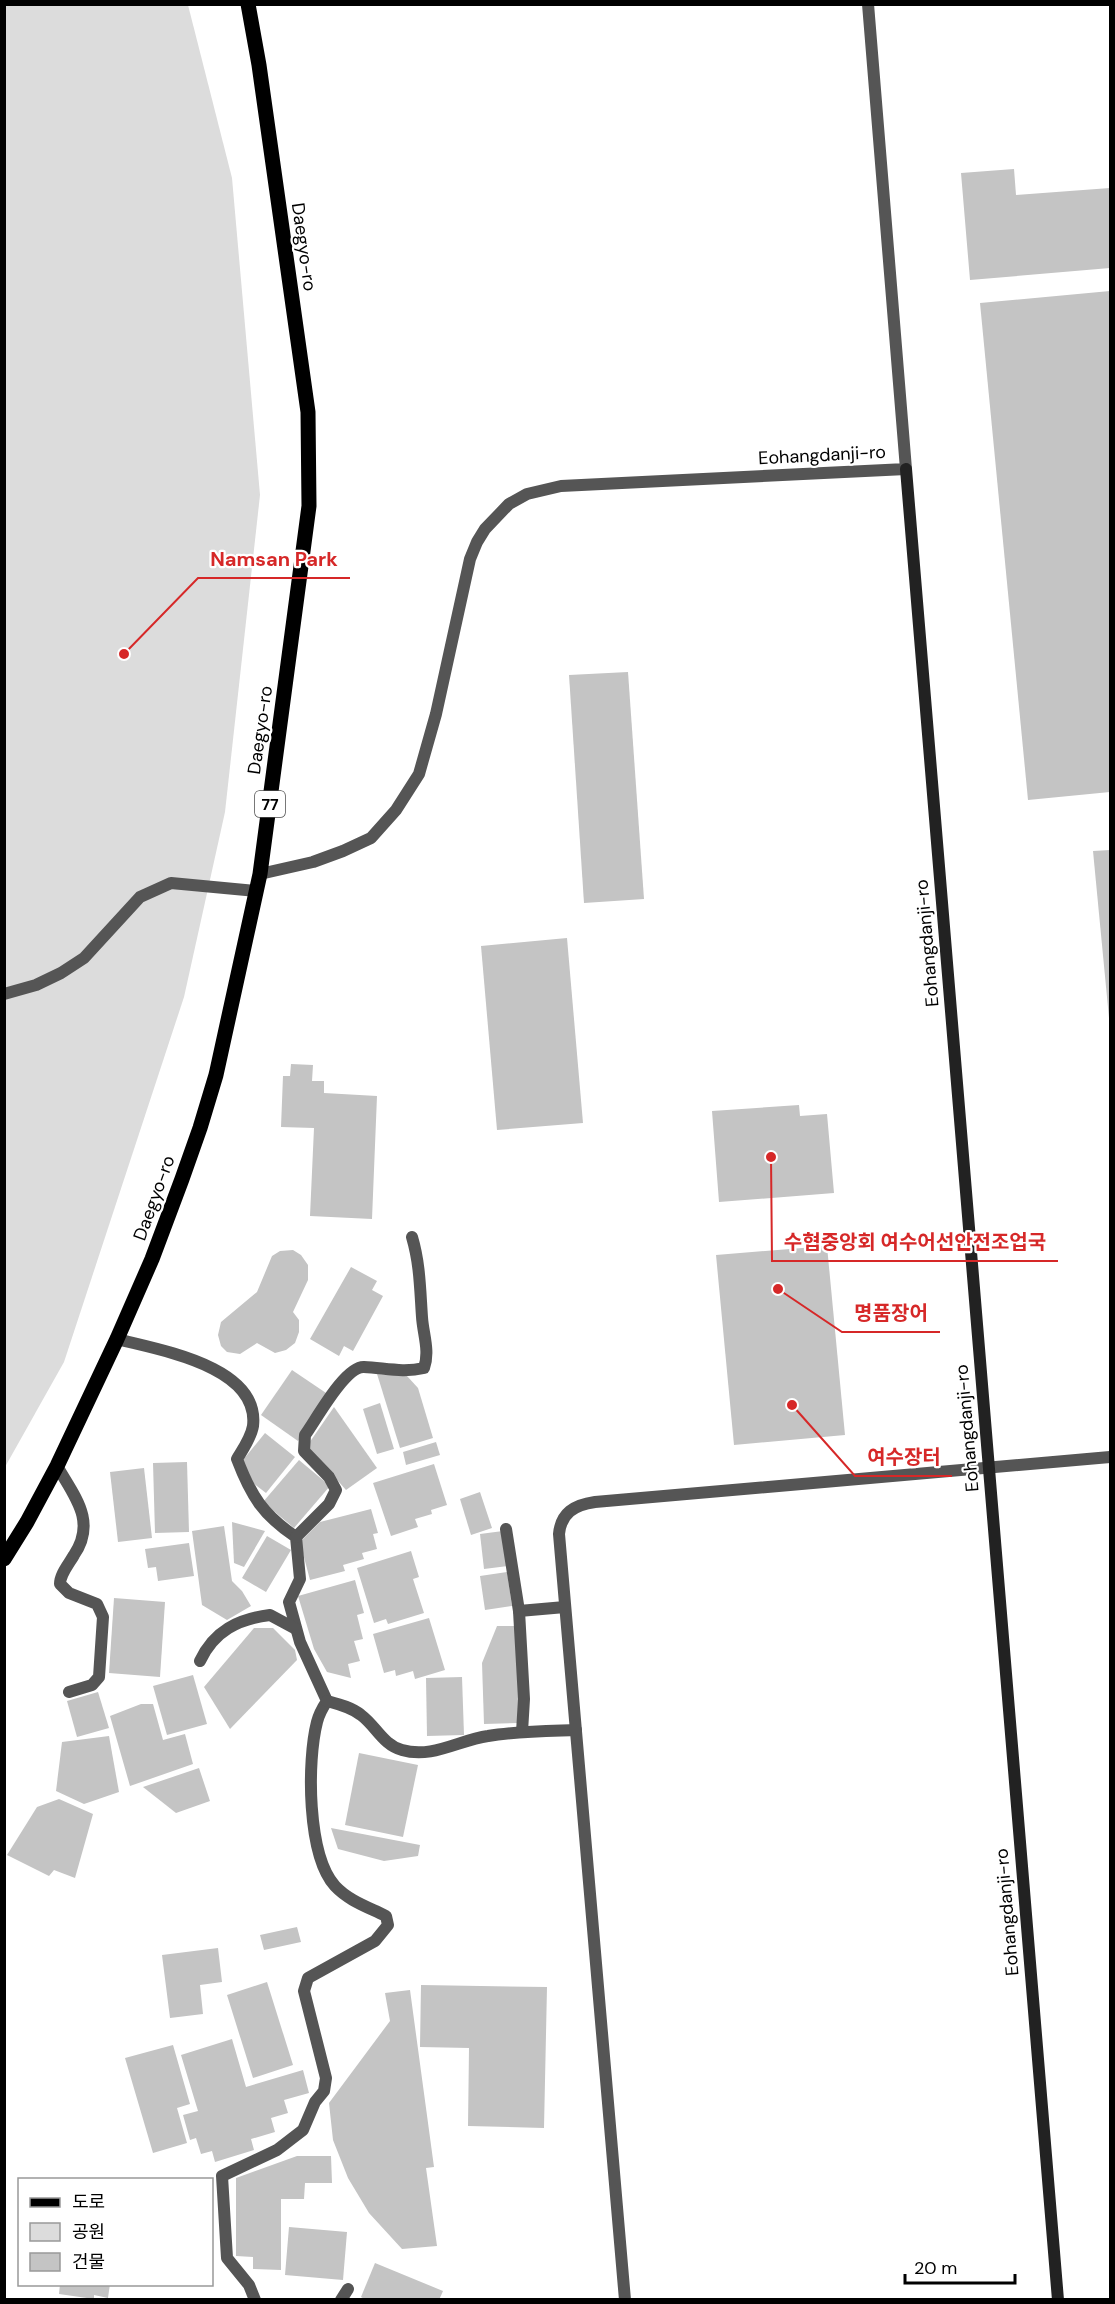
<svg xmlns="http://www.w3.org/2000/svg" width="1115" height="2304" font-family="'DM Sans','Noto Sans KR',sans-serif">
<rect width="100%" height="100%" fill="#fff"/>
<!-- green -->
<path fill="#dcdcdc" d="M5,5h183l44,173 28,317 -35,317 -41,185 -120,365 -59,105z"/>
<!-- building -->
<g fill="#c4c4c4">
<path d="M1014,169l2,26 94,-7v80l-140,12 -9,-107z"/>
<path d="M1110,291v501l-82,8 -48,-497z"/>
<path d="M628,672l16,227 -60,4 -15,-228z"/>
<path d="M1110,850v168h-1l-16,-167z"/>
<path d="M567,938l16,185 -86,7 -16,-184z"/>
<path d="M291,1064l22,1 -1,16h12v12l53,3 -5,123 -62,-3 4,-88 -33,-1 2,-51h7z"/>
<path d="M799,1105l1,11 27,-2 7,79 -115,9 -7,-91z"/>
<path d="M827,1246l18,189 -111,10 -18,-190z"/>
<path d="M293,1250l8,5 7,10v15l-15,32 6,8v12l-4,11 -9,7 -11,3 -18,-10 -17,11 -13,-2 -6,-6 -3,-11 3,-13 36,-30 15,-36 8,-5z"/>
<path d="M351,1267l26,14 -5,9 11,6 -30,55 -9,-5 -5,10 -29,-17z"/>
<path d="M292,1370l37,25 -31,46 -37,-26z"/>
<path d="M377,1374l30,2 11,12 15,50 -33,10z"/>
<path d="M380,1403l14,46 -17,5 -14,-45z"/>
<path d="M334,1407l43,61 -31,22 -39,-44z"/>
<path d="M265,1433l30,24 -29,36 -17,-13 -6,-20z"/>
<path d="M436,1442l4,13 -34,10 -3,-13z"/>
<path d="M299,1460l31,26 -36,42 -31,-26z"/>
<path d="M187,1462l2,70 -34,1 -2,-70z"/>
<path d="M434,1464l13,41 -16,5 1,4 -17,5 3,8 -27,9 -18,-53z"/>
<path d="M144,1468l8,70 -34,4 -8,-70z"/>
<path d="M480,1492l12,36 -21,7 -11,-36z"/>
<path d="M371,1509l7,24 -5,1 4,15 -15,4 2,6 -21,6 2,6 -35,9 -10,-38 20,-20z"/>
<path d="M232,1522l33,9 -21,36 -10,-4z"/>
<path d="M224,1526l8,55 10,10 9,15 -24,14 -25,-15 -10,-74z"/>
<path d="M503,1531l5,35 -24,3 -4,-35z"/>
<path d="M267,1536l24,14 -25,42 -24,-14z"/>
<path d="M189,1543l5,33 -36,5 -2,-14 -8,1 -3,-19z"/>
<path d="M411,1551l8,26 -6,2 11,34 -36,11 -2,-5 -12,4 -17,-55z"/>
<path d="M507,1572l5,34 -27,4 -5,-34z"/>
<path d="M355,1580l9,33 -7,2 6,24 -9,2 6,20 -12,3 3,14 -24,-6 -13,-23 -16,-53z"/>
<path d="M114,1598l51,4 -5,75 -51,-4z"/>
<path d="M429,1618l16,52 -30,9 -2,-8 -17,5 -1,-6 -11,3 -11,-39z"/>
<path d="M497,1626h20l3,97 -36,1 -2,-61z"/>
<path d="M254,1628h19l22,22 2,10 -67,69 -26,-42z"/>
<path d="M193,1675l14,49 -40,11 -14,-49z"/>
<path d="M462,1677l2,58 -37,1 -1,-58z"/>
<path d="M98,1692l11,36 -32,9 -10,-36z"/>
<path d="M141,1704h12l10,36 22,-6 8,30 -63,22 -20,-70z"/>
<path d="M109,1736l10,56 -35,12 -28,-13 6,-49z"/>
<path d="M359,1753l59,12 -15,72 -58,-12z"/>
<path d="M199,1768l11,33 -34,12 -33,-26z"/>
<path d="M59,1799l34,15 -18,64 -21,-8 -5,6 -42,-21 30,-48z"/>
<path d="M331,1828l89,17 -2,11 -34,5 -46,-12z"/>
<path d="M297,1927l4,15 -37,8 -4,-15z"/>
<path d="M218,1948l4,34 -22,3 3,29 -33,4 -8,-63z"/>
<path d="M267,1982l26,83 -40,13 -26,-83z"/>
<path d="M421,1985l126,2 -3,141 -76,-2 1,-78 -49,-1z"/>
<path d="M410,1990l24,177 -8,1 11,78 -35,3 -33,-36 -21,-35 -15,-38 -4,-37 61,-82 -5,-28z"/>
<path d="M232,2039l14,48 57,-17 6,23 -25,7 4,13 -17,5 4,14 -24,7 3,11 -39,12 -3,-11 -11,3 -5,-16 -6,2 -7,-25 15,-4 -17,-56z"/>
<path d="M173,2045l17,59 -13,4 10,35 -34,10 -28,-95z"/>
<path d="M297,2156h34l1,27h-27l-1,16h-23v71l-28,-1v-12l-17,-1v-78z"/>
<path d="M289,2227l58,5 -4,48 -58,-5z"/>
<path d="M375,2263l68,28 -4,9h-73l-5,-3z"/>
<path d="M60,2284h50l-2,14 -14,-3v4l-35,-5z"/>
</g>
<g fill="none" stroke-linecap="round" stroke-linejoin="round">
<!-- lane -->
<g stroke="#555" stroke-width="12">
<path d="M4,994l32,-9 25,-12 23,-15 56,-61 31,-14 86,8"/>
<path d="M117,1339c42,11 143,27 136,87 -2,12 -10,23 -16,33 14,37 26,56 59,78l4,42 -11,23 11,40 27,59c-4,6 -8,13 -10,21 -10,39 -10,133 18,164 14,15 33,21 51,30l2,9 -13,16 -67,37 -4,13 22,87 -2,13 -9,11 -12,28 -26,20 -55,26 5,82 22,27 6,15"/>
<path d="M57,1466c17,30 40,55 17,89 -5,9 -14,19 -14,29l9,9 28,11 6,13 -4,60 -7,8 -23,7"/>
<path d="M506,1529l13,82"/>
<path d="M296,1537l33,-33 7,-14 -7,-13 -25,-26 1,-16c11,-15 40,-69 59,-68 21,1 39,6 60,1 6,-17 -1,-34 -2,-51 -2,-28 -2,-53 -10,-80"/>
<path d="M200,1661c14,-30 38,-42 70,-46l26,14"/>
<path d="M327,1701c11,3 24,6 34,14 15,11 22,30 41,35 30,9 57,-10 86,-14 29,-5 58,-5 88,-6"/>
<path d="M522,1732l2,-33 -5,-88 46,-4"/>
<path d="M341,2300l7,-11"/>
</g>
<!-- street -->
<g stroke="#555" stroke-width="12">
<path d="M260,874l53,-12 30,-11 28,-13 25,-28 23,-36 17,-60 34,-155 7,-17 8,-13 24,-25 18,-10 34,-8 345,-17 -38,-465"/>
<path d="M625,2300l-66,-766c2,-21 15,-29 36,-32l515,-45"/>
</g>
<!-- secondary -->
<path stroke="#222" stroke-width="12" d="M906,469l152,1831"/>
<!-- primary -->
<path stroke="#000" stroke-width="15" d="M4,1559l23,-37 30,-56 60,-127 35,-80 30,-80 18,-51 16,-53 44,-201 49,-368 -1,-94 -49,-347 -11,-61"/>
</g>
<g text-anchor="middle" stroke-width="4.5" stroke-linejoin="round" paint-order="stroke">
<!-- shield labels -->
<rect fill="#fff" stroke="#4c4c4c" stroke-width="1.5" x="255" y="791" width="30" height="26" rx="4.5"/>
<g font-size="16" font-weight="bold" fill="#000">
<text x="270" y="810">77</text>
</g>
<!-- street labels -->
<g font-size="18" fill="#000" stroke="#fff">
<text transform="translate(304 247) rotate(82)" y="6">Daegyo-ro</text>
<text transform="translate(822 455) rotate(-3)" y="6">Eohangdanji-ro</text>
<text transform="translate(260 730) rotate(-82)" y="6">Daegyo-ro</text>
<text transform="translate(927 943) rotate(-95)" y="6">Eohangdanji-ro</text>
<text transform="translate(154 1198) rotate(-70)" y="6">Daegyo-ro</text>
<text transform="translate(967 1428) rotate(-95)" y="6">Eohangdanji-ro</text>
<text transform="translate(1007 1912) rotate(-95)" y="6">Eohangdanji-ro</text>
</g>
</g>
<!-- callouts -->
<path fill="none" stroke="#d62828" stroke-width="2" d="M124 654L198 578H350M771 1157L772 1261H1058M778 1289L842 1332H940M792 1405L855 1476H952"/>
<g fill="#d62828" stroke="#fff" stroke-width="2">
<circle cx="124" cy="654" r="6"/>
<circle cx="771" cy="1157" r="6"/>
<circle cx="778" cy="1289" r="6"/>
<circle cx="792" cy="1405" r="6"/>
</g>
<g font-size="20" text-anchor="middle" font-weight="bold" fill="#d62828" stroke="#fff" stroke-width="4.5" stroke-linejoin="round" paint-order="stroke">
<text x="274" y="566">Namsan Park</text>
<text x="915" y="1249">수협중앙회 여수어선안전조업국</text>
<text x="891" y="1320">명품장어</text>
<text x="904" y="1464">여수장터</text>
</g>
<!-- border -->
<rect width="1115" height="2304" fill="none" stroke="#000000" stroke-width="12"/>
<!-- legend -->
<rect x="18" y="2178" width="195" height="108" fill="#ffffff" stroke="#999999" stroke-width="1.5"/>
<rect x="30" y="2198" width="30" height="9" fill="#000000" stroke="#999999" stroke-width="1.5"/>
<text x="72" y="2208" font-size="18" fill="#000000">도로</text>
<rect x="30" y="2223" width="30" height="18" fill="#dcdcdc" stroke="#999999" stroke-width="1.5"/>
<text x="72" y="2238" font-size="18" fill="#000000">공원</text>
<rect x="30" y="2253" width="30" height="18" fill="#c4c4c4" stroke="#999999" stroke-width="1.5"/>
<text x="72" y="2268" font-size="18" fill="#000000">건물</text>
<!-- scale -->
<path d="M905 2274v9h110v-9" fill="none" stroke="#000000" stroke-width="3"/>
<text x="914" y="2274" font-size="18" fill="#000000" stroke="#ffffff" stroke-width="4.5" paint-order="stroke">20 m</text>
</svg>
